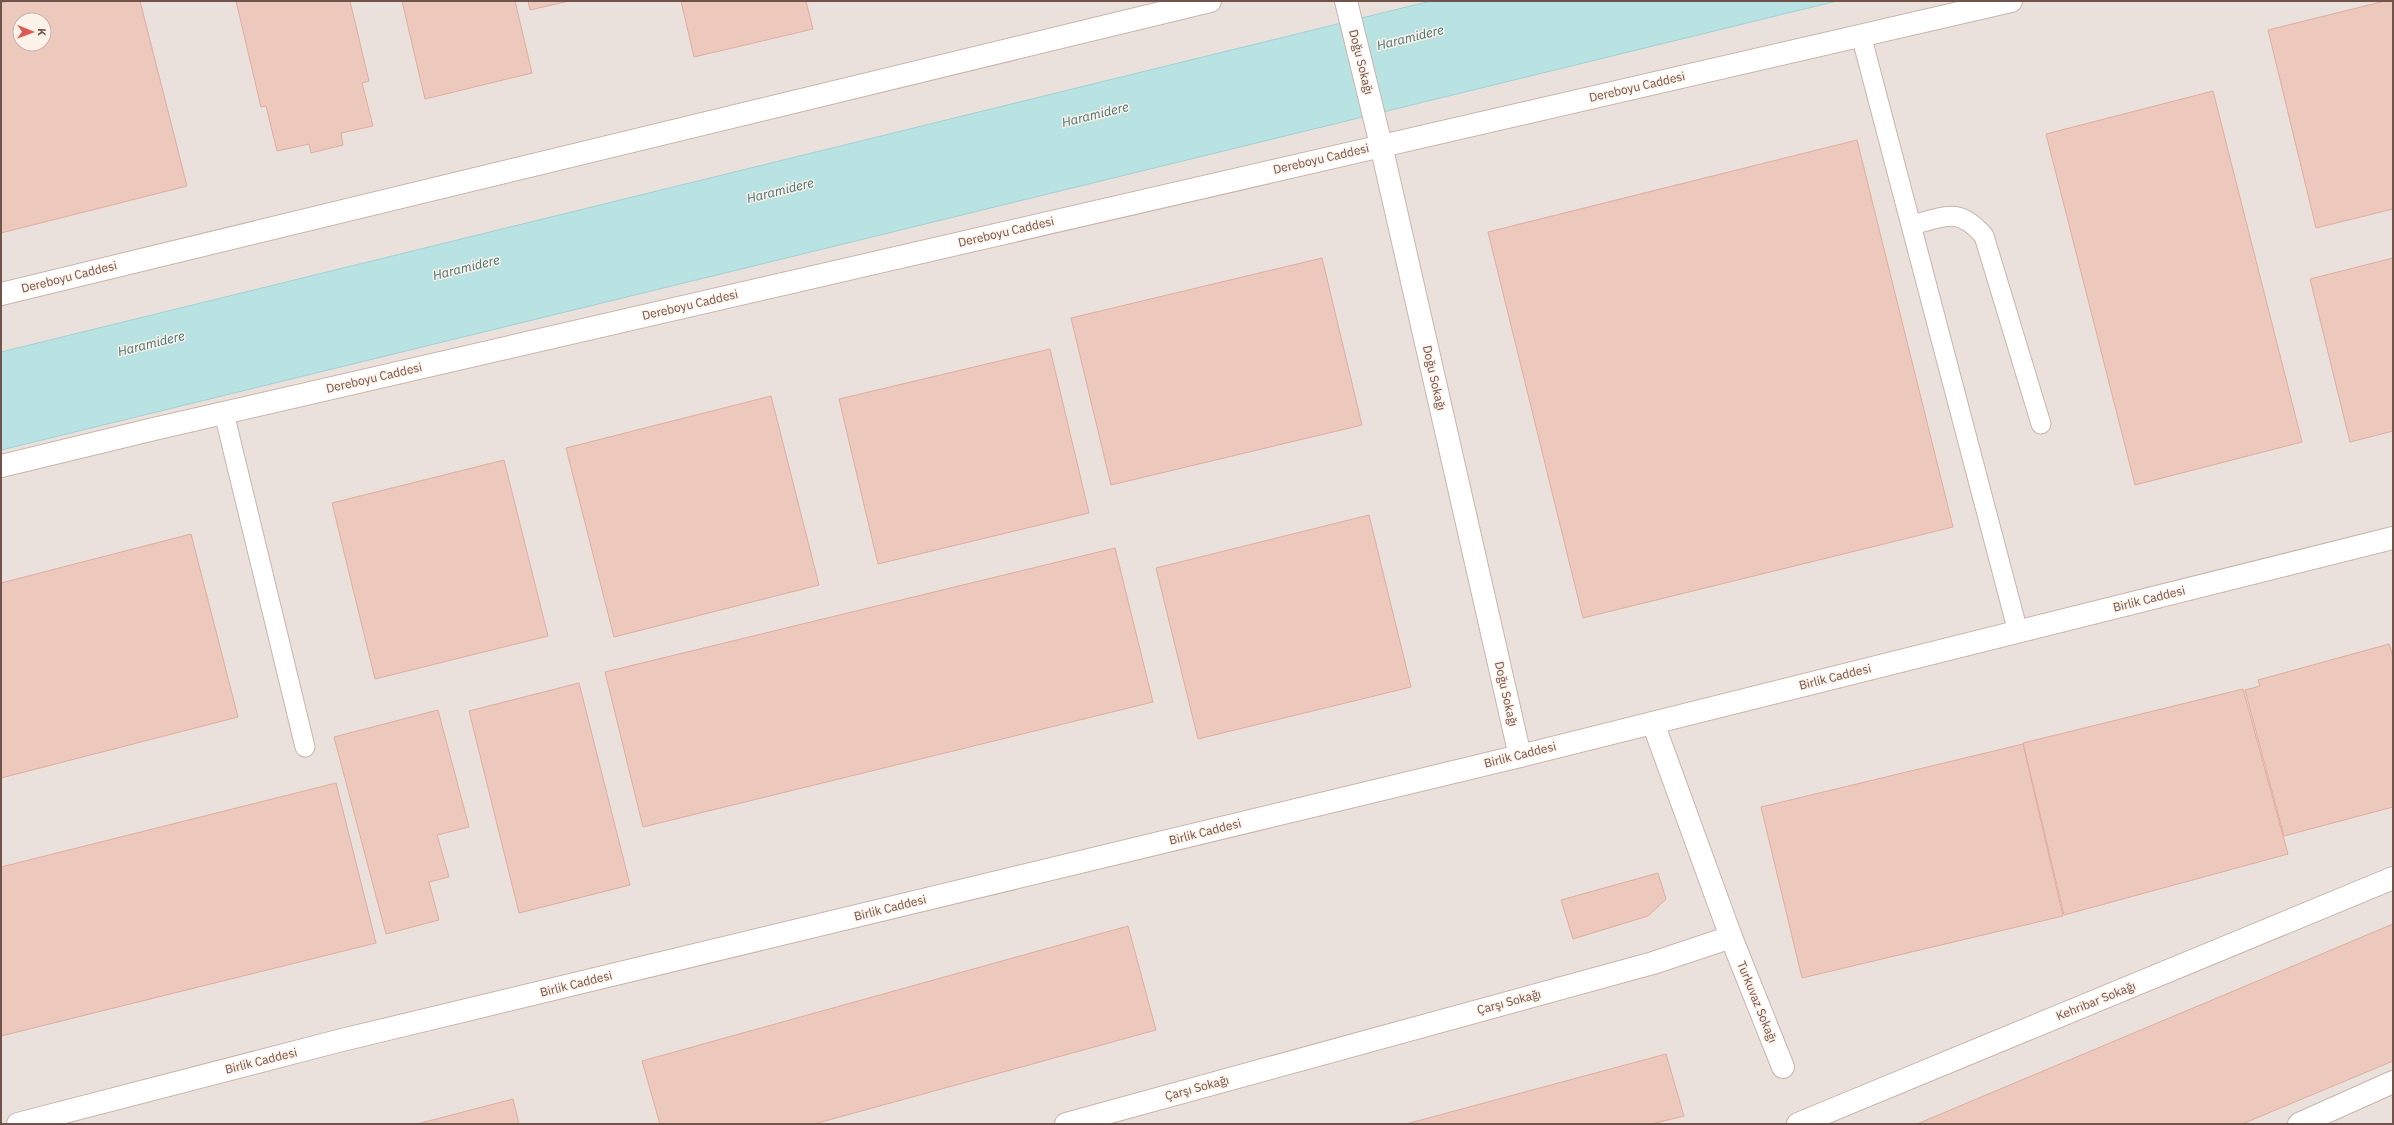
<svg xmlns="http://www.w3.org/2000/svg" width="2394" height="1125" font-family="'IBM Plex Sans',sans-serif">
<rect width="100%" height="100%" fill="#faeee3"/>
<!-- industrial -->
<path fill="#eae1dd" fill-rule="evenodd" d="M1,1h2392v1123h-2392zM20,20h24v24h-24z"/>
<!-- water -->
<path fill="#b9e2e2" stroke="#a0d2d3" d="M1431,1h406l-1836,449v-98z"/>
<!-- building -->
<g fill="#edc9bd" stroke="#dfad9e" fill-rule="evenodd">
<path d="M10,1h130l47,185 -186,47v-230zM20,20h24v24h-24z"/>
<path d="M236,1h114l19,80 -7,2 11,43 -32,7 2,12 -32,8 -2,-9 -32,7 -11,-45 -5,1z"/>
<path d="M402,1h113l17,72 -107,26z"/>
<path d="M528,1h41l-39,9z"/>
<path d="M681,1h125l7,28 -119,28z"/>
<path d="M2385,1h8v208l-77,19 -48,-198z"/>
<path d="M2213,91l89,351 -167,43 -89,-351z"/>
<path d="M1857,140l96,387 -370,91 -95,-386z"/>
<path d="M1322,258l40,167 -251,60 -40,-167z"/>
<path d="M2393,258v173l-43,11 -40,-163z"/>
<path d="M1050,349l39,164 -211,51 -39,-165z"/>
<path d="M771,396l48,189 -205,52 -48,-189z"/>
<path d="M504,460l44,176 -173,43 -43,-176z"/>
<path d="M1369,515l42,172 -213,52 -42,-171z"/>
<path d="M191,534l47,183 -237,61v-195z"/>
<path d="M1115,548l38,154 -510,125 -38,-155z"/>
<path d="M2389,644l4,13v150l-109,29 -39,-146 15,-4 -2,-6z"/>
<path d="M579,683l51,202 -111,28 -50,-202z"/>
<path d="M2243,689l45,165 -224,61 -41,-172z"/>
<path d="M438,710l31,117 -32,8 12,42 -20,5 10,38 -53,14 -52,-197z"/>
<path d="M2023,744l40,172 -261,62 -41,-171z"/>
<path d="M336,783l40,160 -375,93v-169z"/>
<path d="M1658,873l8,26 -18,17 -75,23 -12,-39z"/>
<path d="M2393,924v137l-151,63h-325z"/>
<path d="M1128,926l28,104 -342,94h-154l-18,-63z"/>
<path d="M1666,1054l18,62 -33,8h-245z"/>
<path d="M513,1099l6,25h-102z"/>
</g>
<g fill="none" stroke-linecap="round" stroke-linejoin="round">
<defs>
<g id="service">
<path d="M1861,35l157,597"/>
<path d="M1911,225c35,-8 47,-19 73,11l57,188"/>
<path d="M224,413l81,334"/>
</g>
<g id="minor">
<path d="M1346,1l35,144 139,611"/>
<path d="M1653,723l78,214 52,130"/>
<path d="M1066,1124l587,-161 78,-26"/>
<path d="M1798,1124l595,-246"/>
<path d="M2299,1124l94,-42"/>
</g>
<g id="tertiary">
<path d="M1,294l1209,-293"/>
<path d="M1,466l153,-37 1857,-428"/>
<path d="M18,1124l320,-83 1182,-285 873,-218"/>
</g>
</defs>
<!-- service casing -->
<use href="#service" stroke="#cab4aa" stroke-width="21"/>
<!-- minor casing -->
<use href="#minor" stroke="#cab4aa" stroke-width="24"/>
<!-- tertiary casing -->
<use href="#tertiary" stroke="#cab4aa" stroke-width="24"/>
<!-- service -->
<use href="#service" stroke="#fff" stroke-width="19"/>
<!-- minor -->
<use href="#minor" stroke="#fff" stroke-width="22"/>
<!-- tertiary -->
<use href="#tertiary" stroke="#fff" stroke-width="22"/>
</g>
<g text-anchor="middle" stroke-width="3" stroke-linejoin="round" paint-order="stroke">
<!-- street labels -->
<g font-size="12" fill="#70534b" stroke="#fdf2e9">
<text transform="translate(1361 62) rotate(76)" y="4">Doğu Sokağı</text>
<text transform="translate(1637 87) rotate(-13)" y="4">Dereboyu Caddesi</text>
<text transform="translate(1321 159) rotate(-13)" y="4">Dereboyu Caddesi</text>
<text transform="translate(1006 232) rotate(-13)" y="4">Dereboyu Caddesi</text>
<text transform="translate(69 277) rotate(-14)" y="4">Dereboyu Caddesi</text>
<text transform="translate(690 305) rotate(-13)" y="4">Dereboyu Caddesi</text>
<text transform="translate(374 378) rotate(-13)" y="4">Dereboyu Caddesi</text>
<text transform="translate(1434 378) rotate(77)" y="4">Doğu Sokağı</text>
<text transform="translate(2149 599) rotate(-14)" y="4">Birlik Caddesi</text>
<text transform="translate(1835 677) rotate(-14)" y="4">Birlik Caddesi</text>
<text transform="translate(1506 694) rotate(77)" y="4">Doğu Sokağı</text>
<text transform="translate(1520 755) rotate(-14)" y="4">Birlik Caddesi</text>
<text transform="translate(1205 832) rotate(-14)" y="4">Birlik Caddesi</text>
<text transform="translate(890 908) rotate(-14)" y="4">Birlik Caddesi</text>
<text transform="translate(576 984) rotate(-14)" y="4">Birlik Caddesi</text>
<text transform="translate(2096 1001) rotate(-22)" y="4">Kehribar Sokağı</text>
<text transform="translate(1509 1002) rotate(-15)" y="4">Çarşı Sokağı</text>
<text transform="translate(1757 1002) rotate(68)" y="4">Turkuvaz Sokağı</text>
<text transform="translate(261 1061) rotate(-14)" y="4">Birlik Caddesi</text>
<text transform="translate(1197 1088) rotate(-15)" y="4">Çarşı Sokağı</text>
</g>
<!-- water labels -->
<g font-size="13" font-style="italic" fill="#407475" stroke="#fdf2e9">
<text transform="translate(1410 37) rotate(-14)" y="5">Haramidere</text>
<text transform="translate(1095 114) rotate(-14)" y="5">Haramidere</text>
<text transform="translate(780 190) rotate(-14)" y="5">Haramidere</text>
<text transform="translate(466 267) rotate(-14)" y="5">Haramidere</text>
<text transform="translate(151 343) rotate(-14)" y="5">Haramidere</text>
</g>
</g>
<!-- border -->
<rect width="2394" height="1125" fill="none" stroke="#70534b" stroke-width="4"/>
<!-- north arrow -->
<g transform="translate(32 32) rotate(91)"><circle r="19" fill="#fdf2e9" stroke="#c5b2aa"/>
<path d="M0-3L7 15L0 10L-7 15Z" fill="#db5b51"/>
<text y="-6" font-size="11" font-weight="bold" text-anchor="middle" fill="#70534b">K</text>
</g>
</svg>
